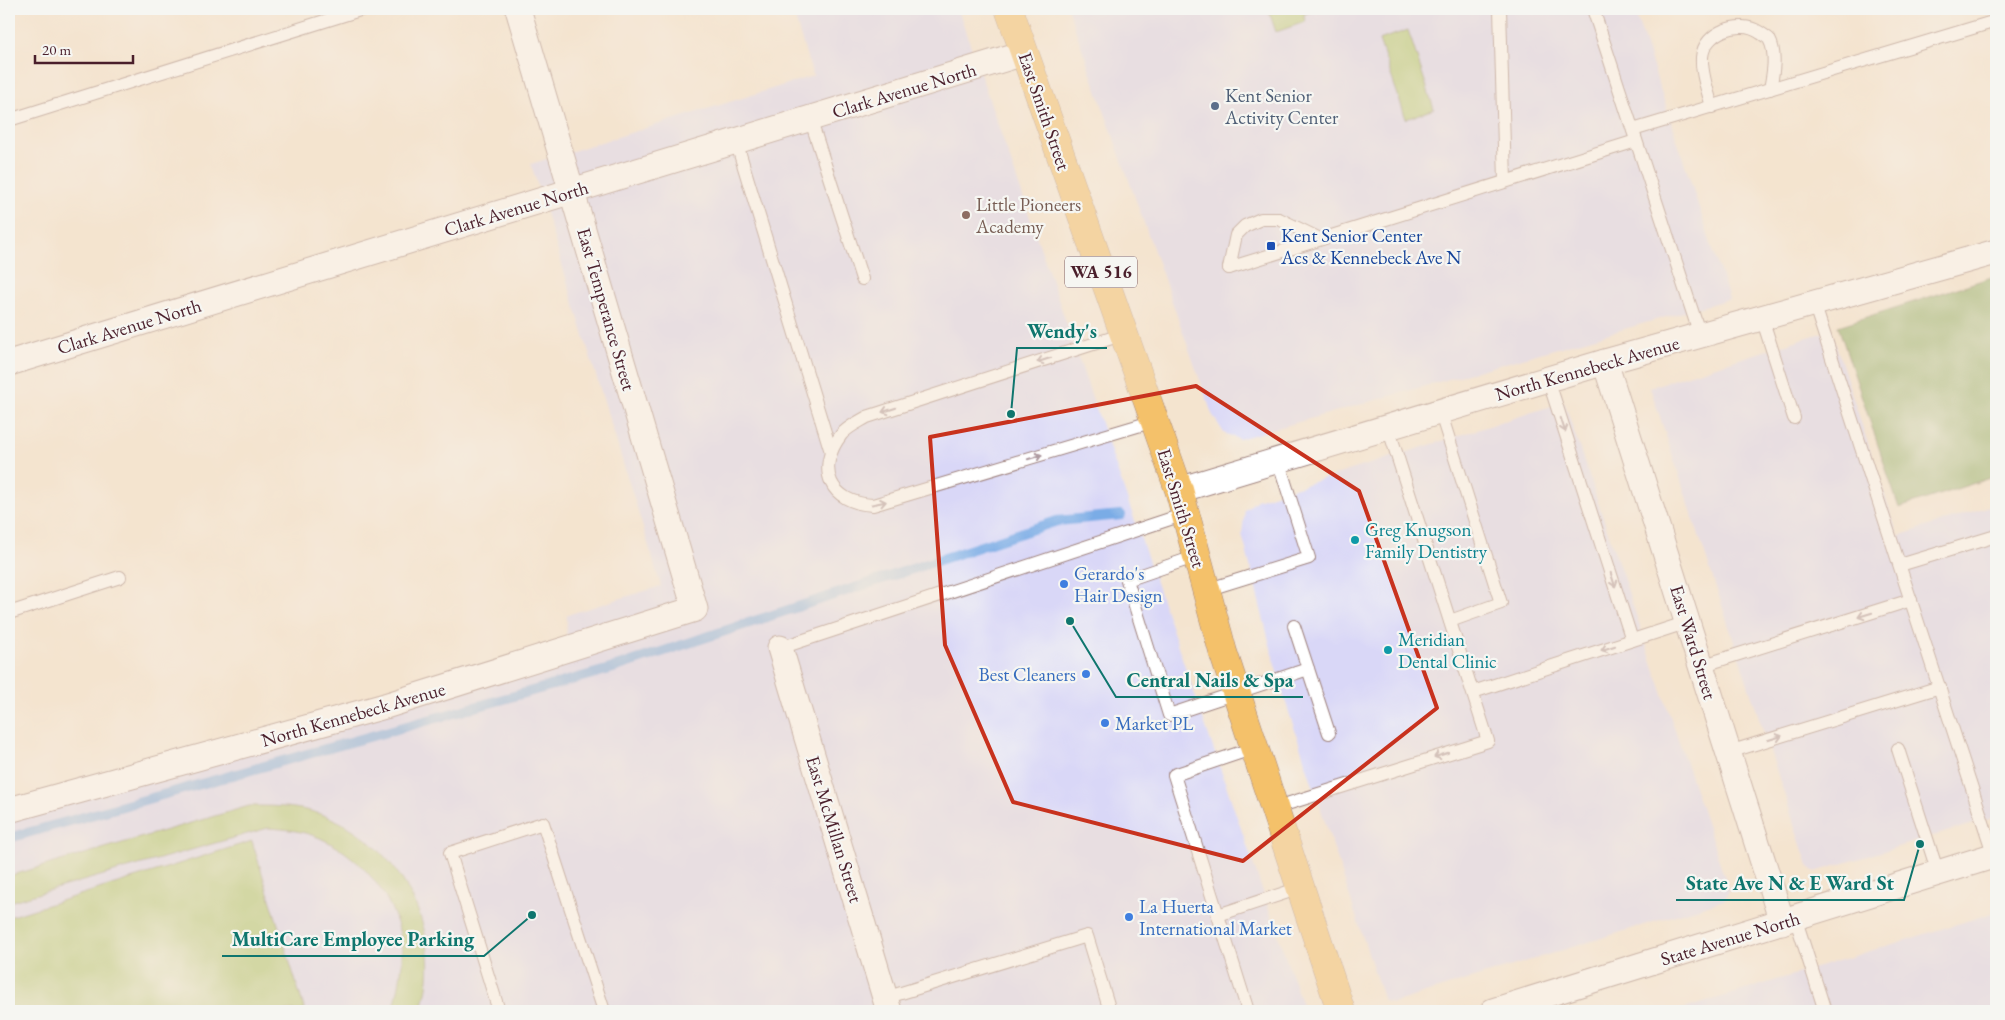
<svg xmlns="http://www.w3.org/2000/svg" width="2005" height="1020" font-family="'EB Garamond',serif">
<rect width="100%" height="100%" fill="#f6f6f2"/>
<filter id="ink" filterUnits="userSpaceOnUse"><feTurbulence type="fractalNoise" baseFrequency=".02" numOctaves="2"/><feDisplacementMap in="SourceGraphic" scale="10" xChannelSelector="R" yChannelSelector="G"/><feConvolveMatrix kernelMatrix="1 2 1 2 8 2 1 2 1" color-interpolation-filters="sRGB"/></filter>
<filter id="wash" filterUnits="userSpaceOnUse"><feTurbulence type="fractalNoise" baseFrequency=".0096" numOctaves="4" result="noise"/><feDisplacementMap in="SourceGraphic" scale="20" xChannelSelector="R" yChannelSelector="G"/><feGaussianBlur stdDeviation="1.12" result="paint"/><feColorMatrix in="noise" values="0 0 0 0 0 0 0 0 0 0 0 0 0 0 0 0 0 1.4 0 .05"/><feComposite in="paint" operator="in"/></filter>
<g filter="url(#wash)">
<rect width="100%" height="100%" fill="#f4e4cf"/>
<!-- built -->
<g fill="#d9d7f7">
<path d="M792,9h166l346,1002h-1295v-201l557,-161 1,-34 94,-29 -130,-422 282,-88z"/>
<path d="M1068,9h566l95,290 -490,140 -15,-6 -12,-19z"/>
<path d="M1831,330l67,206 98,-32v313l-181,55 -7,-6 -158,-479z"/>
<path d="M1564,402l165,488 -5,10 -331,103 -9,-2 -103,-313 -39,-154 3,-24 12,-10z"/>
<path d="M1996,912v99h-319z"/>
</g>
<!-- green -->
<g fill="#acc86f" stroke="#7b744d">
<path d="M1268,9h52l-16,5 1,8 -29,10z"/>
<path d="M1408,30l26,79 -28,10 -27,-79z"/>
<path d="M249,806c21,0 41,0 61,5 83,20 140,119 111,200h-28c4,-16 8,-32 9,-49 3,-53 -35,-103 -82,-124 -17,-7 -34,-9 -52,-10l-259,74v-26z"/>
<path d="M252,841l53,170h-296v-94z"/>
</g>
<!-- forest -->
<path fill="#89ac62" stroke="#6a6646" d="M1995,276l1,200 -97,32 -61,-182z"/>
<g fill="none" stroke-linecap="round" stroke-linejoin="round">
<!-- stream -->
<path stroke="#7aace6" stroke-width="10" d="M9,838l601,-169 447,-148 64,-6"/>
</g>
</g>
<g filter="url(#ink)">
<g fill="none" stroke-linecap="round" stroke-linejoin="round">
<defs>
<g id="lane">
<path d="M1500,9l5,172"/>
<path d="M1593,9l107,326"/>
<path d="M1712,107c-4,-16 -11,-33 -10,-50 2,-25 38,-38 57,-25 3,2 8,5 10,7 8,14 4,35 1,50"/>
<path d="M810,118l52,161"/>
<path d="M9,120l354,-111"/>
<path d="M1633,130l363,-109"/>
<path d="M736,141l95,311"/>
<path d="M1229,268l407,-127"/>
<path d="M1229,268l7,-33 9,-9 16,-7h18l41,20"/>
<path d="M1814,303l180,553"/>
<path d="M1762,318l32,100"/>
<path d="M1124,334l-257,83c-8,5 -20,10 -26,18 -26,34 -11,68 32,70l281,-84"/>
<path d="M1548,379l84,261"/>
<path d="M1440,411l61,192 -51,18"/>
<path d="M1197,556l-70,24 42,135 139,-46"/>
<path d="M1900,565l96,-29"/>
<path d="M1206,590l103,-32 -31,-98"/>
<path d="M9,613l111,-36"/>
<path d="M1294,626l35,107"/>
<path d="M780,648l405,-134"/>
<path d="M1701,666l210,-66"/>
<path d="M1473,692l215,-70"/>
<path d="M1898,749l40,124"/>
<path d="M1729,752l211,-65"/>
<path d="M1274,808l214,-67 -100,-314"/>
<path d="M1218,915l82,-27"/>
<path d="M1795,917l30,94"/>
<path d="M885,998l202,-62 23,75"/>
<path d="M499,1011l-49,-158 93,-30 61,188"/>
<path d="M1248,1011l-74,-236 80,-27"/>
</g>
<g id="street">
<path d="M1605,362l177,560"/>
<path d="M9,363l1015,-310"/>
<path d="M1179,490l426,-128 391,-110"/>
<path d="M780,648l109,363"/>
<path d="M9,810l376,-104 310,-97 -177,-600"/>
<path d="M1493,1011l503,-156"/>
</g>
<path id="primary" d="M1009,9l170,481 44,162 118,359"/>
</defs>
<!-- lane casing -->
<use href="#lane" stroke="#9f827d" stroke-width="14"/>
<!-- street casing -->
<use href="#street" stroke="#9f827d" stroke-width="27"/>
<!-- primary casing -->
<use href="#primary" stroke="#9f827d" stroke-width="29"/>
<!-- lane -->
<use href="#lane" stroke="#fff" stroke-width="12"/>
<!-- street -->
<use href="#street" stroke="#fff" stroke-width="25"/>
<!-- primary -->
<use href="#primary" stroke="#f4c16b" stroke-width="28"/>
</g>
<!-- one-way arrows -->
<defs><path id="oneway-shaft" d="M-6 0H5M1.5-3L5.5 0L1.5 3" fill="none" stroke-width="1.6" stroke-linecap="round" stroke-linejoin="round" transform="scale(1.25)"/></defs>
<g stroke="#ae9aa0">
<use href="#oneway-shaft" transform="translate(1044 360) rotate(162)"/>
<use href="#oneway-shaft" transform="translate(889 410) rotate(162)"/>
<use href="#oneway-shaft" transform="translate(1563 425) rotate(72)"/>
<use href="#oneway-shaft" transform="translate(1035 457) rotate(-17)"/>
<use href="#oneway-shaft" transform="translate(879 503) rotate(-11)"/>
<use href="#oneway-shaft" transform="translate(1613 580) rotate(72)"/>
<use href="#oneway-shaft" transform="translate(1865 615) rotate(163)"/>
<use href="#oneway-shaft" transform="translate(1608 648) rotate(162)"/>
<use href="#oneway-shaft" transform="translate(1775 738) rotate(-17)"/>
<use href="#oneway-shaft" transform="translate(1441 755) rotate(162)"/>
</g>
</g>
<!-- marked area -->
<path d="M0 0H2005V1020H0ZM1196,386l163,105 78,217 -194,153 -230,-59 -68,-157 -15,-208z" fill="#f4e4cf" fill-opacity=".55" fill-rule="evenodd"/>
<path fill="none" stroke="#c8321e" stroke-width="4" stroke-linejoin="round" d="M1196,386l163,105 78,217 -194,153 -230,-59 -68,-157 -15,-208z"/>
<!-- markers -->
<circle fill="#5c6f8a" stroke="#f6f6f2" stroke-width="2" cx="1215" cy="106" r="5"/>
<circle fill="#8d6e63" stroke="#f6f6f2" stroke-width="2" cx="966" cy="215" r="5"/>
<rect fill="#1a4fb4" stroke="#f6f6f2" stroke-width="2" x="1266" y="241" width="10" height="10" rx="2.5"/>
<g fill="#0f9aa8" stroke="#f6f6f2" stroke-width="2">
<circle cx="1355" cy="540" r="5"/>
<circle cx="1388" cy="650" r="5"/>
</g>
<g fill="#3f7fe0" stroke="#f6f6f2" stroke-width="2">
<circle cx="1064" cy="584" r="5"/>
<circle cx="1086" cy="674" r="5"/>
<circle cx="1105" cy="723" r="5"/>
<circle cx="1129" cy="917" r="5"/>
</g>
<g text-anchor="middle" stroke-width="4.5" stroke-linejoin="round" paint-order="stroke">
<!-- shield labels -->
<rect fill="#f6f6f2" stroke="#7e6067" stroke-width="1" x="1065" y="256.5" width="72" height="31" rx="4"/>
<g font-size="18" font-weight="bold" fill="#4a1f2b">
<text x="1101" y="278">WA 516</text>
</g>
<!-- street labels -->
<g font-size="19" fill="#4a1f2b" stroke="#f6f6f2">
<text transform="translate(904 90) rotate(-17)" y="7">Clark Avenue North</text>
<text transform="translate(1045 111) rotate(71)" y="7">East Smith Street</text>
<text transform="translate(516 208) rotate(-17)" y="7">Clark Avenue North</text>
<text transform="translate(607 309) rotate(74)" y="7">East Temperance Street</text>
<text transform="translate(129 326) rotate(-17)" y="7">Clark Avenue North</text>
<text transform="translate(1587 368) rotate(-16)" y="7">North Kennebeck Avenue</text>
<text transform="translate(1182 508) rotate(73)" y="7">East Smith Street</text>
<text transform="translate(1694 642) rotate(73)" y="7">East Ward Street</text>
<text transform="translate(353 714) rotate(-16)" y="7">North Kennebeck Avenue</text>
<text transform="translate(835 829) rotate(73)" y="7">East McMillan Street</text>
<text transform="translate(1730 938) rotate(-17)" y="7">State Avenue North</text>
</g>
<!-- service labels -->
<g font-size="19" fill="#4e5e75" stroke="#f6f6f2" text-anchor="start">
<text x="1225" y="102">Kent Senior<tspan x="1225" dy="22">Activity Center</tspan></text>
</g>
<!-- education labels -->
<g font-size="19" fill="#785e54" stroke="#f6f6f2" text-anchor="start">
<text x="976" y="211">Little Pioneers<tspan x="976" dy="22">Academy</tspan></text>
</g>
<!-- transit labels -->
<g font-size="19" fill="#164399" stroke="#f6f6f2" text-anchor="start">
<text x="1281" y="242">Kent Senior Center<tspan x="1281" dy="22">Acs &amp; Kennebeck Ave N</tspan></text>
</g>
<!-- culture labels -->
<g font-size="19" fill="#0d838f" stroke="#f6f6f2" text-anchor="start">
<text x="1365" y="536">Greg Knugson<tspan x="1365" dy="22">Family Dentistry</tspan></text>
<text x="1398" y="646">Meridian<tspan x="1398" dy="22">Dental Clinic</tspan></text>
</g>
<!-- shop labels -->
<g font-size="19" fill="#366cbe" stroke="#f6f6f2" text-anchor="start">
<text x="1074" y="580">Gerardo's<tspan x="1074" dy="22">Hair Design</tspan></text>
<text x="1076" y="681" text-anchor="end">Best Cleaners</text>
<text x="1115" y="730">Market PL</text>
<text x="1139" y="913">La Huerta<tspan x="1139" dy="22">International Market</tspan></text>
</g>
</g>
<!-- callouts -->
<path fill="none" stroke="#0f766e" stroke-width="2" d="M1011 414L1017 348H1107M1070 621L1116 697H1303M1920 844L1904 900H1676M532 915L484 956H222"/>
<g fill="#0f766e" stroke="#f6f6f2" stroke-width="2">
<circle cx="1011" cy="414" r="5"/>
<circle cx="1070" cy="621" r="5"/>
<circle cx="1920" cy="844" r="5"/>
<circle cx="532" cy="915" r="5"/>
</g>
<g font-size="20" text-anchor="middle" font-weight="bold" fill="#0f766e" stroke="#f6f6f2" stroke-width="4.5" stroke-linejoin="round" paint-order="stroke">
<text x="1062" y="338">Wendy's</text>
<text x="1210" y="687">Central Nails &amp; Spa</text>
<text x="1790" y="890">State Ave N &amp; E Ward St</text>
<text x="353" y="946">MultiCare Employee Parking</text>
</g>
<!-- margin -->
<rect width="2005" height="1020" fill="none" stroke="#f6f6f2" stroke-width="30"/>
<!-- scale -->
<path d="M35 55v8h98v-8" fill="none" stroke="#4a1f2b" stroke-width="2.5"/>
<text x="42" y="55" font-size="15" fill="#4a1f2b" stroke="#f6f6f2" stroke-width="4" paint-order="stroke">20 m</text>
</svg>
